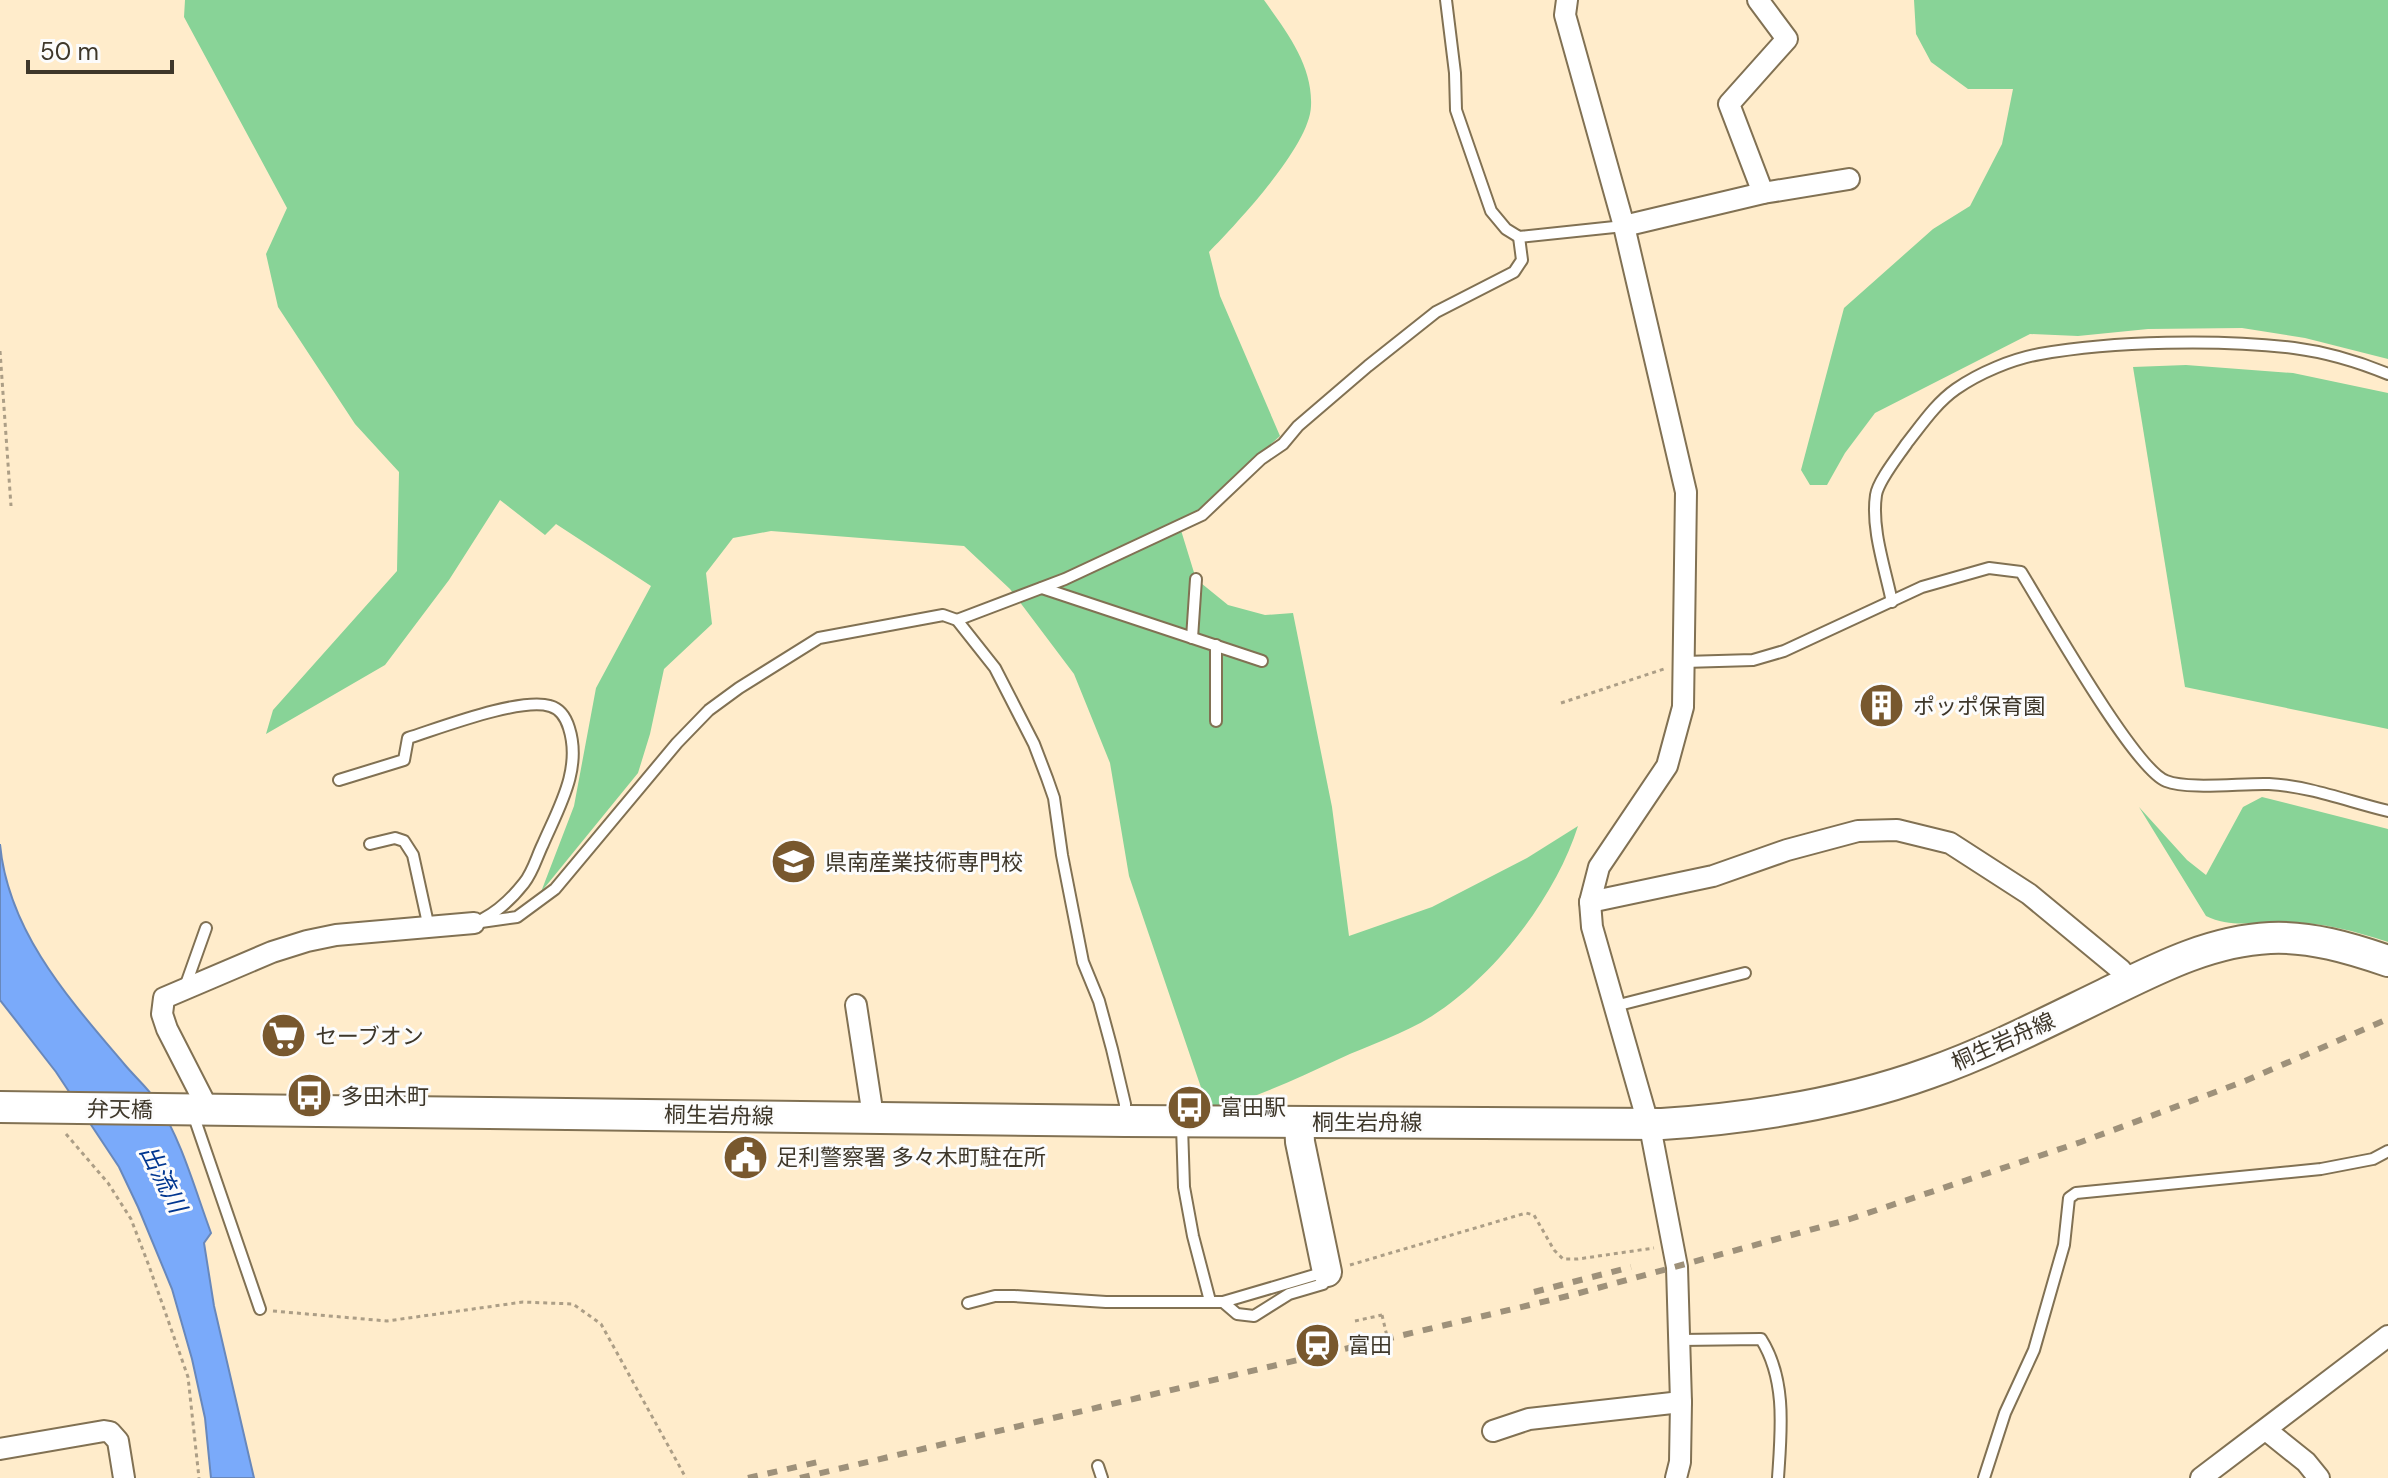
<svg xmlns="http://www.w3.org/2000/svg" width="2388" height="1478" font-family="'DM Sans','Noto Sans JP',sans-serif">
<rect width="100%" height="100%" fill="#ffeccb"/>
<!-- green -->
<g fill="#88d397">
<path d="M185,0h1079c22,31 49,65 47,106 -1,40 -74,117 -102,146l11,44 60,140 -100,91 16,52 32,26 37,10 28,-2 39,194 17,129 83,-29 95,-49 51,-32c-22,70 -83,150 -146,190 -28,18 -63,29 -93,43 -45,21 -82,38 -130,52l-80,-235 -19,-113 -36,-89 -64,-85 -46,-43 -193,-15 -38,7 -27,35 6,51 -48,45 -14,65 -12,39 -97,119 33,-86 22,-118 55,-102 -95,-62 -11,11 -45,-35 -51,80 -64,85 -119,69 7,-24 124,-139 2,-99 -44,-48 -77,-117 -12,-53 21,-46 -103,-191z"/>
<path d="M1914,0h474v359l-83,-21 -63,-10 -94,1 -70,7 -48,-2 -155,79 -30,40 -18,32h-17l-9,-15 43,-162 89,-79 37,-23 32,-62 11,-55h-45l-37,-27 -15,-28z"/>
<path d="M2186,365l107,8 95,20v336l-203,-42 -52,-320z"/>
<path d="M2262,797l126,32v113c-33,-11 -65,-19 -100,-20 -28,-1 -56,7 -82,-6l-67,-109 48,53 19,15 37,-68z"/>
</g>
<!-- water -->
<path fill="#7aaafa" stroke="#6888bc" stroke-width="2" d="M0,844c8,88 70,156 125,221 10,12 24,24 32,37 25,39 38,88 54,131l-7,10 10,63 40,172h-43l-6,-60 -13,-59 -20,-70 -34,-82 -19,-40 -63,-95 -56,-72z"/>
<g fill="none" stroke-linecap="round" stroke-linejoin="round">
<defs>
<g id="lane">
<path d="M1446,0l9,73 1,37 35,101 15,18 13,8 105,-11"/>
<path d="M1042,588l220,73"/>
<path d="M1892,602c-7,-34 -21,-73 -16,-107 2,-14 23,-40 31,-52 15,-19 29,-40 49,-54 23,-16 56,-30 84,-35 73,-13 180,-15 254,-6 31,4 65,14 94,26"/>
<path d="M957,620l108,-41 137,-64 59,-56 22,-15 15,-18 70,-60 68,-54 78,-40 8,-12 -3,-23"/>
<path d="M1192,638l4,-59"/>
<path d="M1684,662l69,-2 31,-9 138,-64 67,-19 32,4c23,37 113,197 145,209 23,9 76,2 103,3 40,2 81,18 119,27"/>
<path d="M1216,721v-76"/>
<path d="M339,780l65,-20 4,-22c32,-10 112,-41 142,-32 11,3 16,12 19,22 13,41 -10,79 -26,116 -6,12 -10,28 -19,39 -11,14 -26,28 -41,36"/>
<path d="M370,844l25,-6 9,3 9,14 16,73"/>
<path d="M474,923l43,-6 38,-28 122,-146 32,-33 30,-22 80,-50 124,-23 14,5 38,48 39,76 13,34 7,20 8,57 21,107 16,39 13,48 13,55v15"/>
<path d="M185,987l21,-59"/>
<path d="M1615,1006l130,-33"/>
<path d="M193,1114l67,195"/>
<path d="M1182,1126l2,61 9,49 17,65"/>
<path d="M1223,1302l14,12 17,2 35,-22 34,-10 5,-6"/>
<path d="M968,1303l27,-7h19l92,6h117l102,-30"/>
<path d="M1680,1340l81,-1c26,41 20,93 17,139"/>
<path d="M1098,1466l4,12"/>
<path d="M1984,1478l21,-65 29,-63 30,-105 5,-47 7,-5 245,-24 52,-10 15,-8"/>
</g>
<g id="street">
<path d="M1567,0l-2,15 59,211 62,266 -3,215 -16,59 -68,101 -9,35 2,25 60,210 25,130 4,135 -1,60 -4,16"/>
<path d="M1758,0l29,39 -58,65 34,89"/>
<path d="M1624,226l139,-33 86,-14"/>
<path d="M1590,902l123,-26 74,-26 71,-19 39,-1 53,13 79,51 92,76 9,11"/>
<path d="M856,1005l15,98 -2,14"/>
<path d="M209,1111l-42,-82 -5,-15 2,-16 108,-46 35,-11 29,-6 138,-12"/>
<path d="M2266,1430l40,32 13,16"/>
<path d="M1493,1431l36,-12 152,-17"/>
<path d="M0,1449l104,-18 6,1 8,9 6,37"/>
<path d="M2201,1478l187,-142"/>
</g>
<path id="secondary" d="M1299,1121l1,21 27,130"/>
<path id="primary" d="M0,1107l1125,14 537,3c90,-6 181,-20 267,-51 60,-21 118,-51 176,-79 53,-26 105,-53 165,-56 40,-2 80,10 118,23"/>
</defs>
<!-- lane casing -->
<use href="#lane" stroke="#817153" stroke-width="14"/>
<!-- street casing -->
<use href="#street" stroke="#817153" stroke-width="24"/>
<!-- secondary casing -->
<use href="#secondary" stroke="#817153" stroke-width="32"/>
<!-- primary casing -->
<use href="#primary" stroke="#817153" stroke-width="34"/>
<!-- path -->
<g stroke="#ac9e86" stroke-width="3" stroke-dasharray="4 4" stroke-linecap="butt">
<path d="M0,351l11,155"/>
<path d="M1561,703l103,-34"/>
<path d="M66,1134l42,49 23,36 18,47 39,111 11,101"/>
<path d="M1350,1265l176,-52 8,2 20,35 9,9h15l76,-11"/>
<path d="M273,1311l114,10 136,-19 50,2 28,20 85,154"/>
<path d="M1355,1321l27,-6"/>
<path d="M1361,1355l29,-6"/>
</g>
<!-- lane -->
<use href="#lane" stroke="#fff" stroke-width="10"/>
<!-- street -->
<use href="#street" stroke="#fff" stroke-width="20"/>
<!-- secondary -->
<use href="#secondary" stroke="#fff" stroke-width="28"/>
<!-- primary -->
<use href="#primary" stroke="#fff" stroke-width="30"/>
<!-- rail -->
<g stroke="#9e917a" stroke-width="6" stroke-dasharray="10 10" stroke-linecap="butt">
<path d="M1534,1292l97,-25"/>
<path d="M748,1478l70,-16"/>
<path d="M800,1478l772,-183 278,-76 231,-77 164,-61 143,-62"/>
</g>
<!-- path-bridge -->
<path stroke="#ac9e86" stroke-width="3" stroke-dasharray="4 4" stroke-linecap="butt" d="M1382,1315l8,34"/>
</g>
<!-- icons -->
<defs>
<symbol id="building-disc" viewBox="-11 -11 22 22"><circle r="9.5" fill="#78582e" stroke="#fcfcfc"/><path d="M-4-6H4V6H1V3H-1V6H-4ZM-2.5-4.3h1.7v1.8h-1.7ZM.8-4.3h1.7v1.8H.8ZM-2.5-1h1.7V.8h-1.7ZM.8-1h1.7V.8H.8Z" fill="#fff"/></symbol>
<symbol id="school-disc" viewBox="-11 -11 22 22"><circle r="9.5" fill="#78582e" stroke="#fcfcfc"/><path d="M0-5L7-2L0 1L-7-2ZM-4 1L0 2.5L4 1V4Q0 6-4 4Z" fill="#fff"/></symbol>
<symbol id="supermarket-disc" viewBox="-11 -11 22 22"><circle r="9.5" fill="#78582e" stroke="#fcfcfc"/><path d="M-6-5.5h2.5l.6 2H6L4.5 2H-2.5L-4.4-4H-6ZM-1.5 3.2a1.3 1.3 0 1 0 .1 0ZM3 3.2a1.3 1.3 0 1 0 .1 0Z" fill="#fff"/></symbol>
<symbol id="bus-disc" viewBox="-11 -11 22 22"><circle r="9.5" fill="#78582e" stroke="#fcfcfc"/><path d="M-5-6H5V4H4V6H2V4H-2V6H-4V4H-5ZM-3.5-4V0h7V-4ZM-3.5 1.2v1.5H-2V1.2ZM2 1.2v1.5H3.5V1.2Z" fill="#fff"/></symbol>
<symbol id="civic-disc" viewBox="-11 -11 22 22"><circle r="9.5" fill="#78582e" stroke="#fcfcfc"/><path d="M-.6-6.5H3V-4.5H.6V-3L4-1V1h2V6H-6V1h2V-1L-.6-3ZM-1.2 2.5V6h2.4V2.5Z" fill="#fff"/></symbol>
<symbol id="station-disc" viewBox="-11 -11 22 22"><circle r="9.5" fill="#78582e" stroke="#fcfcfc"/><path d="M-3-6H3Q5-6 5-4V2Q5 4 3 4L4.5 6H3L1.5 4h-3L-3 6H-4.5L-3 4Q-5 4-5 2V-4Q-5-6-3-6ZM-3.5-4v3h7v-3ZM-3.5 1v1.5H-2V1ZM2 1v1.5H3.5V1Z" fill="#fff"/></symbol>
</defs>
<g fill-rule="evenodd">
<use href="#building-disc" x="1856" y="680" width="51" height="51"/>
<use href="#school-disc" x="768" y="836" width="51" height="51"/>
<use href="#supermarket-disc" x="258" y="1010" width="51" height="51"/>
<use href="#bus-disc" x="284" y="1070" width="51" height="51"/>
<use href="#bus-disc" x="1164" y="1082" width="51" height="51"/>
<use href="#civic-disc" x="720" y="1132" width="51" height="51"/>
<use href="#station-disc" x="1292" y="1320" width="51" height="51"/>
</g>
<g text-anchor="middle" stroke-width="6" stroke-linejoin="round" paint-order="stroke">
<!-- poi labels -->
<g font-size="22" fill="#3e372a" stroke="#fcfcfc" text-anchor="start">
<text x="1913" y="714">ポッポ保育園</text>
<text x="825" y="870">県南産業技術専門校</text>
<text x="315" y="1044">セーブオン</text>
<text x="341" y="1104">多田木町</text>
<text x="1220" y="1115">富田駅</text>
<text x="776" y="1165">足利警察署 多々木町駐在所</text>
<text x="1348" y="1353">富田</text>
</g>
<!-- street labels -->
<g font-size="22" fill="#3e372a" stroke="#fcfcfc">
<text transform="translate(2003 1041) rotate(-24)" y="8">桐生岩舟線</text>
<text transform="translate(120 1109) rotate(1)" y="8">弁天橋</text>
<text transform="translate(719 1115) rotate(1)" y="8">桐生岩舟線</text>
<text x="1367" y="1130">桐生岩舟線</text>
</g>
<!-- water labels -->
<g font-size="24" font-style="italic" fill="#003690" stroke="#fcfcfc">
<text transform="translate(163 1179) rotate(63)" y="8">出流川</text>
</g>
</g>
<!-- scale -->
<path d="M28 60v12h144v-12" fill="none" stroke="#3e372a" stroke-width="4"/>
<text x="40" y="60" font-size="24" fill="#3e372a" stroke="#fcfcfc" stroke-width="6" paint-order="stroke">50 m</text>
</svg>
